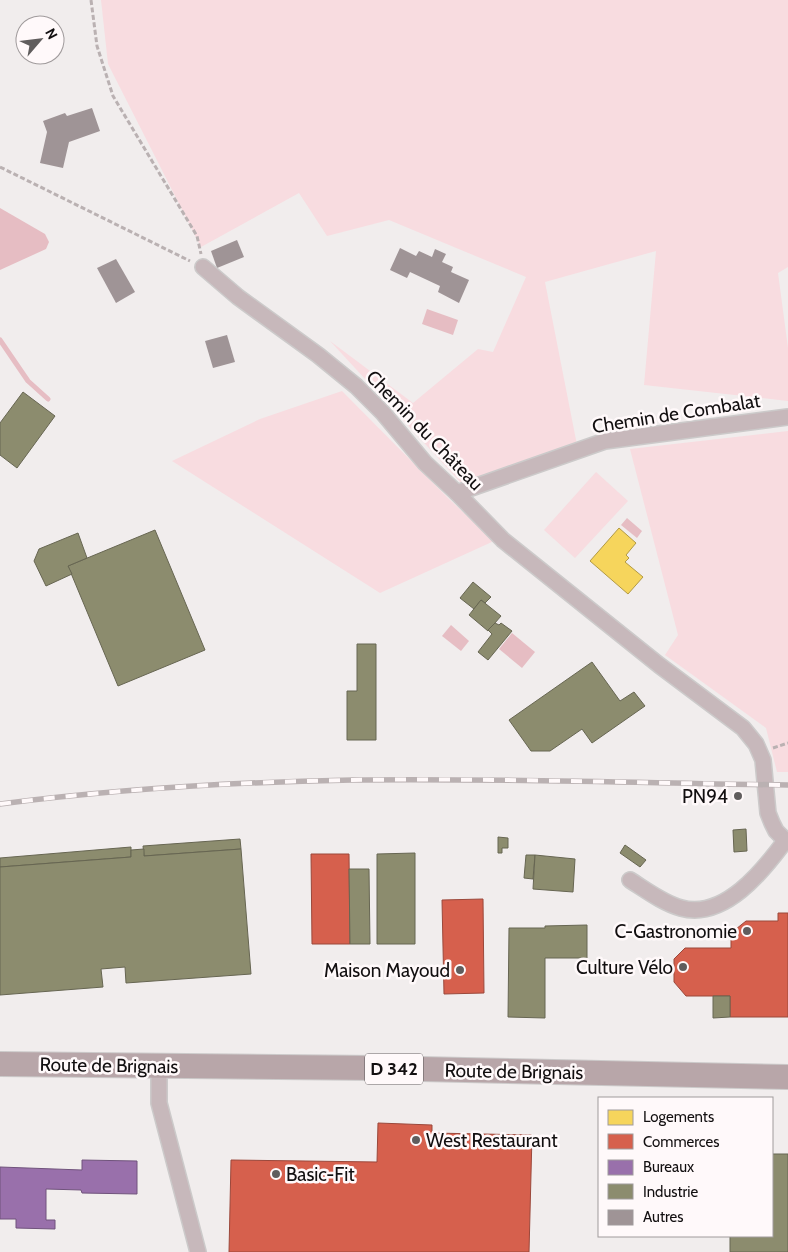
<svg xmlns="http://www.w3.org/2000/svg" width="788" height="1252" font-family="Cabin,sans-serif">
<rect width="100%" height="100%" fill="#f1eded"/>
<!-- green -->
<g fill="#f8dce0">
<path d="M101,0h687v267l-10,6 10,75v53l-144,-16 12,-134 -111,31 32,163 -114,40 -133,-144 83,62 65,-54 15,3 33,-75 -137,-57 -62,16 -28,-43 -98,54 -93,-183z"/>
<path d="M342,391l107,108 45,42 -114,52 -208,-132 88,-42z"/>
<path d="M788,431v341h-11l-11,-44 -101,-73 13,-20 -48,-186z"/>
<path d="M596,472l32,29 -53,57 -31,-28z"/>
</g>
<!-- water -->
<g fill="#e6bdc3">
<path d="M0,208l45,26 4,8 -3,7 -46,21z"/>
<path d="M427,309l31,11 -5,15 -31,-11z"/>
<path d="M627,518l15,13 -5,7 -16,-13z"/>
<path d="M451,625l18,16 -8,10 -19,-15z"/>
<path d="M512,633l23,19 -13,16 -23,-19z"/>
</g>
<!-- homes -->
<path fill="#f6d55c" stroke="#b29a45" d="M619,528l17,15 -10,12 3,3 -4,4 18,15 -15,17 -38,-33z"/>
<!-- shops -->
<g fill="#d6604d" stroke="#9b483b">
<path d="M311,854h38l1,90h-38z"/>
<path d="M483,899l1,94 -40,1 -2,-94z"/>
<path d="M778,913h10v104h-58v-21h-44l-12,-14v-23l11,-11h46v-15l15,-12h32z"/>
<path d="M378,1123l54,2v8l100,2 -3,117h-300l2,-92 146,2z"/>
</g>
<!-- offices -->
<path fill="#9970ab" stroke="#70537c" d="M82,1160l55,1v33l-55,-1 -1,-3 -35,-1v31h9v9l-39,-1v-9h-16v-52l82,3z"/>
<!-- industry -->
<g fill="#8c8c6e" stroke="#676652">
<path d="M23,392l32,24 -38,52 -17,-13v-32z"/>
<path d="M155,530l50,120 -87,36 -50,-120z"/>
<path d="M78,533l9,25 -19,8 4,8 -26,12 -12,-25 5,-12z"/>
<path d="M473,582l18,15 -6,6 -4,-3 -7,9 -14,-11z"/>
<path d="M481,600l20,16 -13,15 -19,-16z"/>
<path d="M495,623l4,2 2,-2 11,8 -24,29 -10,-8 14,-18 -4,-4z"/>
<path d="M357,644h19v96h-29v-49h10z"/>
<path d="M592,662l28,39 14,-9 11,14 -53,37 -10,-14 -32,22h-19l-22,-31z"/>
<path d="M746,829l1,22 -13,1 -1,-22z"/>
<path d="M498,837l10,1v10h-6v5h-4z"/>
<path d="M240,839l1,10 -97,7 -1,-10z"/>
<path d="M625,845l21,15 -6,7 -20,-14z"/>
<path d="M131,847v10l-131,10v-9z"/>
<path d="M144,849v7l97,-7 10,125 -125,9 -1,-16 -24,2 2,18 -103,8v-128l131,-10v-7z"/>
<path d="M415,853v91h-38v-90z"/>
<path d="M526,855h9l-2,24 -9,-1z"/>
<path d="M535,855l40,4 -2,33 -40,-3z"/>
<path d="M349,869h20l1,75h-20z"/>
<path d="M587,925v33h-42v60l-37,-1 1,-89h36v-2z"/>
<path d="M713,996h17v21l-17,1z"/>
<path d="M772,1154h16v98h-58v-16h42z"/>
</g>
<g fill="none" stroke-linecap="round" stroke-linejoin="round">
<!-- stream -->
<path stroke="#e6bdc3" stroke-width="5" d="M0,340l28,41 20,18"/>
</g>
<!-- building -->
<g fill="#9f9496">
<path d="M92,108l8,23 -31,11 -6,26 -23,-5 7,-31 -4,-11 22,-8 2,3z"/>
<path d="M237,240l7,17 -27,11 -6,-17z"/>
<path d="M400,248l16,8 3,-5 13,6 3,-8 11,5 -4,8 11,5 -2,5 18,8 -10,23 -21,-11 2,-6 -30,-14 -3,6 -17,-8z"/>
<path d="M116,259l19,33 -19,11 -19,-35z"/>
<path d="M227,335l8,27 -22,6 -8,-27z"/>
</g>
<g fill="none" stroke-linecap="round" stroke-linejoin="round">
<defs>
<g id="street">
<path d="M203,267l35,30 80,58 38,31 27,27 42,50 32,30 46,47 156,125 84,63 13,16 7,16 5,53 4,10 4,8 12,12"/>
<path d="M457,493l148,-52 183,-24"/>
<path d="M630,880c16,10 33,23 51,28 43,12 82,-37 104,-67"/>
<path d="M159,1065v38l39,149"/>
</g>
<path id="primary" d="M0,1064l376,4 412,9"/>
</defs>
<!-- street casing -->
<use href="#street" stroke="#cccaca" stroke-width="18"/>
<!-- primary casing -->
<use href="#primary" stroke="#cccaca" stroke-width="26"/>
<!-- path -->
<g stroke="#bab1b2" stroke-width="3" stroke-dasharray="5 2.5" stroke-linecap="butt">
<path d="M91,0l6,46 16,50 84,140 4,18"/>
<path d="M0,167l190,94"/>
<path d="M773,748l15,-5"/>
</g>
<!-- street -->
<use href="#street" stroke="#c7b8bb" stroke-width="15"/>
<!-- primary -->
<use href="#primary" stroke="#b8a6a9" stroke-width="24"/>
<defs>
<path id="rail" d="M0,804c117,-15 234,-22 352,-24 145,-2 291,3 436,5"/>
</defs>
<!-- rail casing -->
<use href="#rail" stroke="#bab1b2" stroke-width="5.5"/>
<!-- rail -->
<use href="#rail" stroke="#fff9fa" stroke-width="4" stroke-dasharray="11" stroke-linecap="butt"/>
</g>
<!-- markers -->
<g fill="#605d5d" stroke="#fff9fa" stroke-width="2">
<circle cx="738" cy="796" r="5"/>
<circle cx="747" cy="931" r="5"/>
<circle cx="683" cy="967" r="5"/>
<circle cx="460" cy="970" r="5"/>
<circle cx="416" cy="1140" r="5"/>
<circle cx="276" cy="1174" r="5"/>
</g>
<g text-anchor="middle" stroke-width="5" stroke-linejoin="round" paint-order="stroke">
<!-- shield labels -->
<rect fill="#fff9fa" stroke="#595556" stroke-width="1" x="365" y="1053.5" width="58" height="31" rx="4"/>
<g font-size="18" font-weight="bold" fill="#120f10">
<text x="394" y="1075">D 342</text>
</g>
<!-- street labels -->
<g font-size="19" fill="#120f10" stroke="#fff9fa">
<text transform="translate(676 413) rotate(-9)" y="7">Chemin de Combalat</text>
<text transform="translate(425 430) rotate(46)" y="7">Chemin du Château</text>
<text transform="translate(109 1065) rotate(1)" y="7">Route de Brignais</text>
<text transform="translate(514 1071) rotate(1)" y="7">Route de Brignais</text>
</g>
<!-- poi labels -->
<g font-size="19" fill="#120f10" stroke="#fff9fa" text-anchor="end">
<text x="728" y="803">PN94</text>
<text x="737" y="938">C-Gastronomie</text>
<text x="673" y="974">Culture Vélo</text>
<text x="450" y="977">Maison Mayoud</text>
<text x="426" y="1147" text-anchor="start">West Restaurant</text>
<text x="286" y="1181" text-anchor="start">Basic-Fit</text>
</g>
</g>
<!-- legend -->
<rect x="598" y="1097" width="175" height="140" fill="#fff9fa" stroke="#a09b9c"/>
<rect x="608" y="1110" width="25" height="15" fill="#f6d55c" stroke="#a09b9c"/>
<text x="643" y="1122" font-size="15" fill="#120f10">Logements</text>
<rect x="608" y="1134" width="25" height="15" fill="#d6604d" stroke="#a09b9c"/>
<text x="643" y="1147" font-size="15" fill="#120f10">Commerces</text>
<rect x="608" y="1160" width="25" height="15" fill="#9970ab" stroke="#a09b9c"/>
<text x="643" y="1172" font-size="15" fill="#120f10">Bureaux</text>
<rect x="608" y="1184" width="25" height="15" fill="#8c8c6e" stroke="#a09b9c"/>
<text x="643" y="1197" font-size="15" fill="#120f10">Industrie</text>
<rect x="608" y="1210" width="25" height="15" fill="#9f9496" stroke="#a09b9c"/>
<text x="643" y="1222" font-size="15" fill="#120f10">Autres</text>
<!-- north arrow -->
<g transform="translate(40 40) rotate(62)"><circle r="24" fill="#fff9fa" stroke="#a09b9c"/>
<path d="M0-4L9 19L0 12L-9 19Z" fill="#605d5d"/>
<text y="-8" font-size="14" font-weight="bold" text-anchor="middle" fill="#120f10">N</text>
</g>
</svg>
